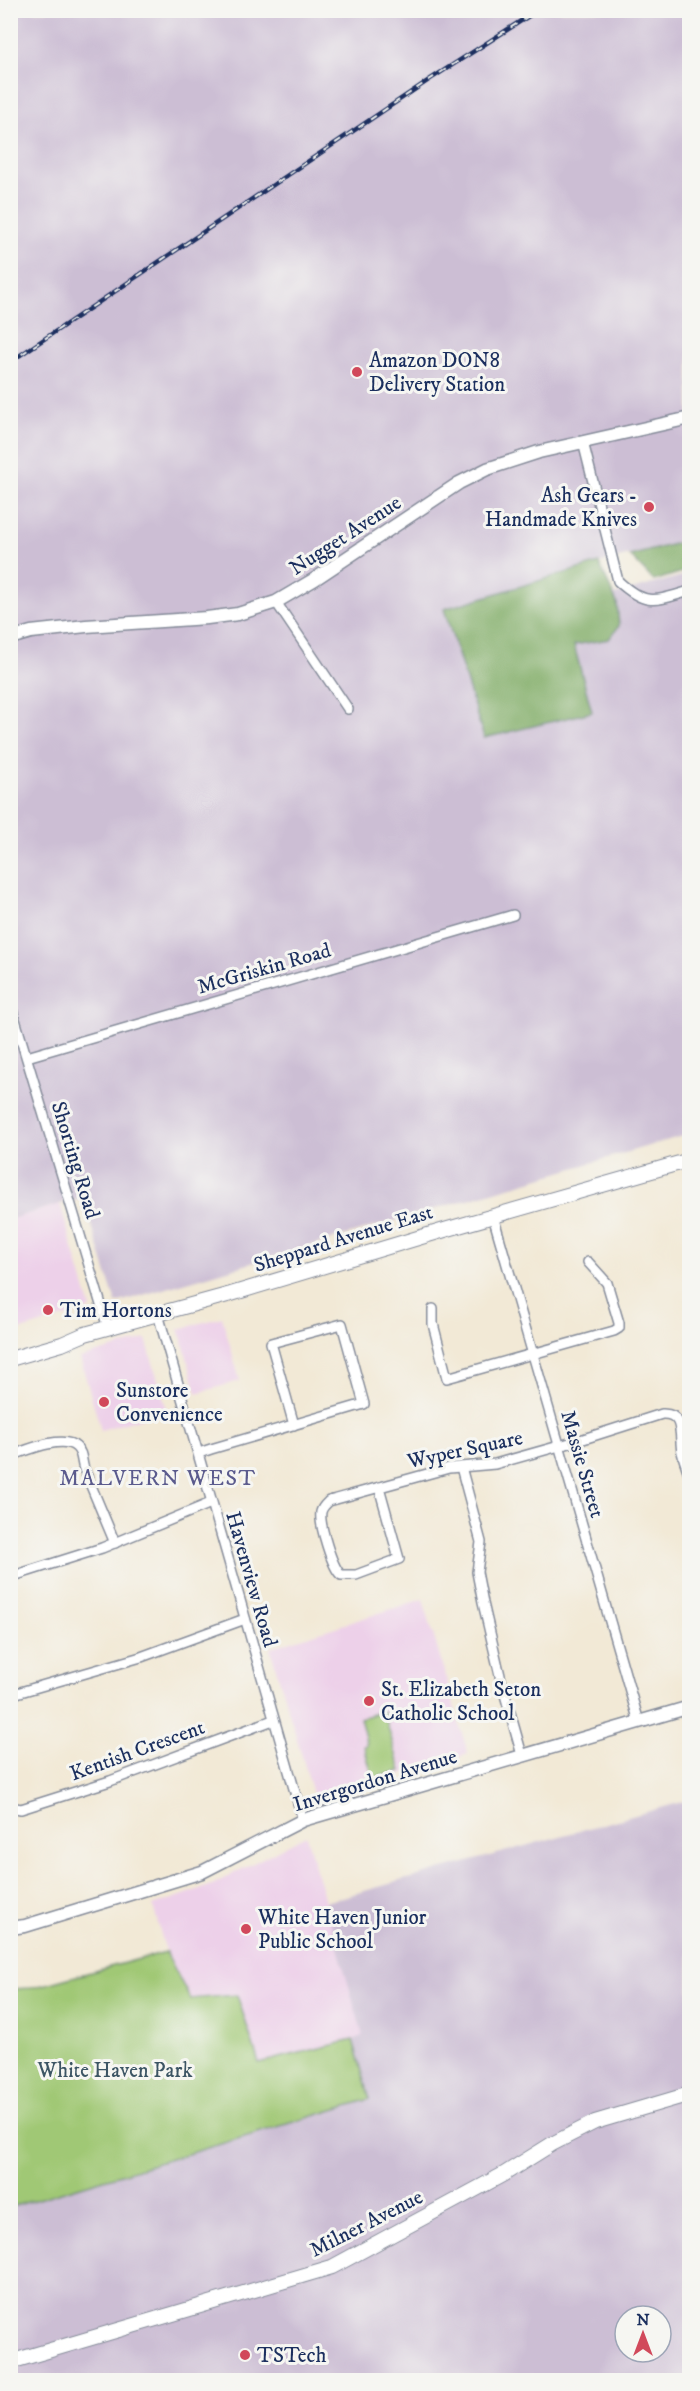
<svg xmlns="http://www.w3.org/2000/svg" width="700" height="2391" font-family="'IM FELL DW Pica',serif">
<rect width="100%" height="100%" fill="#f6f6f2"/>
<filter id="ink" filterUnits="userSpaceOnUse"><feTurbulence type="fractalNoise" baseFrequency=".0167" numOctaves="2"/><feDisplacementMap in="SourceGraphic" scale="12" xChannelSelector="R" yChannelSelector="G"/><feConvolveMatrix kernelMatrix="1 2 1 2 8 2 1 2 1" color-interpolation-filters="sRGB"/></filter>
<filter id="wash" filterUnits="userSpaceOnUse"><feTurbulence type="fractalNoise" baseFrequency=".008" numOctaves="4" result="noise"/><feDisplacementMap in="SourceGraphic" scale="24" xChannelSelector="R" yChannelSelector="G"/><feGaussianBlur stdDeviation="1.35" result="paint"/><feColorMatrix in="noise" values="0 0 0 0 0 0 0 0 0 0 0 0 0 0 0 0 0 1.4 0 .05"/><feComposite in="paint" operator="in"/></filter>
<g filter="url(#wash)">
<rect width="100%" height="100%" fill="#f2e9d6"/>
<!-- built -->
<g fill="#edd0e9">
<path d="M60,1204l31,105 -80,24v-114z"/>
<path d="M222,1317l18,64 -43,12 -18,-64z"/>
<path d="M146,1339l21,72 -66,19 -21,-72z"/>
<path d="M423,1599l45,155 -153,46 -45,-152z"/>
<path d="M306,1835l58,202 -105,26 -22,-68 -47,4 -24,-47 -13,-46 59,-21z"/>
</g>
<!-- industrial -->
<g fill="#ccbed4" fill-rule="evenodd">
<path d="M10,11h679v529l-90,23 -155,46 41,129 74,-128 130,-36v560l-573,169 -33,-106 -72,22z"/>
<path d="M689,1800v580h-678v-173l358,-108 -16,-59 10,-4 -38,-134zM625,2316h36v36h-36z"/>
</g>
<!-- green -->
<g fill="#a0c874" stroke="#5e7c69" stroke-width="1.5">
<path d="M383,1711l18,60 -28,7 -9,-32 3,-1 -7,-27z"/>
<path d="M166,1952l24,47 47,-4 22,68 94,-23 17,59 -359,108v-218l20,-1z"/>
</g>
<!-- forest -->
<g fill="#80ac66" stroke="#4e6e62" stroke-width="1.5">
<path d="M689,540v30l-35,11 -24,-25z"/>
<path d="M599,563l18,40 2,23 -10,13 -35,6 18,67 -108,26 -40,-129z"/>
</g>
</g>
<g filter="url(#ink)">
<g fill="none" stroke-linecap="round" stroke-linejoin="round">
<defs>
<g id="minor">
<path d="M583,442l35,139c28,26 37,20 72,10"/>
<path d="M276,602l72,107"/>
<path d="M10,1003l98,325"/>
<path d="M27,1057l486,-142"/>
<path d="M493,1216l146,506"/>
<path d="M433,1309v15l14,54 167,-47 5,-3v-5l-12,-40 -19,-21"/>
<path d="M158,1314l145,506"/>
<path d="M199,1453l12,-4 153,-45 -22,-80 -71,19 23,82"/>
<path d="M10,1456c15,-5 53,-22 66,-9 7,6 5,14 8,22l31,74"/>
<path d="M461,1467l20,75 -4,30 6,31 19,81 20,71"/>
<path d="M379,1487l20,72 -43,16h-15c-9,-8 -22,-51 -20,-63 1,-5 5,-8 8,-11l120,-33 46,-4 82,-23 85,-27c23,-1 17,22 20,38 2,8 5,16 8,24"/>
<path d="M10,1577l92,-29 109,-45"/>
<path d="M10,1695l131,-38 104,-38"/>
<path d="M10,1807l11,2 89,-28 163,-61"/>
</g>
<g id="tertiary">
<path d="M10,638l21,-6 55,-6 121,-8 31,-4 38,-12 39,-23 144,-96 28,-14 52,-17 151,-34"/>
<path d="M10,1928l15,-2 177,-54 101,-52 387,-113"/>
</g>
<g id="secondary">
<path d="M10,1359l52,-15 23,-10 146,-40 217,-65 242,-69"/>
<path d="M10,2362l322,-95 172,-93 48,-30 43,-22 95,-28"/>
</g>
</defs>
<!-- minor casing -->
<use href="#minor" stroke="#868c9a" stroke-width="12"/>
<!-- tertiary casing -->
<use href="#tertiary" stroke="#868c9a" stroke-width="15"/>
<!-- secondary casing -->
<use href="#secondary" stroke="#868c9a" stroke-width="16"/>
<!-- minor -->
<use href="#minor" stroke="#fff" stroke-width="9"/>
<!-- tertiary -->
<use href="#tertiary" stroke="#fff" stroke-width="12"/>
<!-- secondary -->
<use href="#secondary" stroke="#fff" stroke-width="14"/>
<defs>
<path id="rail" d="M10,362l419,-282 109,-70"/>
</defs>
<!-- rail casing -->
<use href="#rail" stroke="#1b2f5e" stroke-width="4.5"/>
<!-- rail -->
<use href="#rail" stroke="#f6f6f2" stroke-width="2" stroke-dasharray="7" stroke-linecap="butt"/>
</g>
</g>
<!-- markers -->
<g fill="#d1495b" stroke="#f6f6f2" stroke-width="2">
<circle cx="357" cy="372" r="6"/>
<circle cx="649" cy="507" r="6"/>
<circle cx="48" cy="1310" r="6"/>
<circle cx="104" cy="1402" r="6"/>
<circle cx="369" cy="1701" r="6"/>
<circle cx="246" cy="1929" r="6"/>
<circle cx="245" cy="2355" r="6"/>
</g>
<g text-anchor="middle" stroke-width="6" stroke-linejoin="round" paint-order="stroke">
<!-- poi labels -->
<g font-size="21" fill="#1b2f5e" stroke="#f6f6f2" text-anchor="start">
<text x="369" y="367">Amazon DON8<tspan x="369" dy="24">Delivery Station</tspan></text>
<text x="637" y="502" text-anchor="end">Ash Gears -<tspan x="637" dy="24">Handmade Knives</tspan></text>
<text x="60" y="1317">Tim Hortons</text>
<text x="116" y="1397">Sunstore<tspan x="116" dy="24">Convenience</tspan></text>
<text x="381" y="1696">St. Elizabeth Seton<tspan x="381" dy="24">Catholic School</tspan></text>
<text x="258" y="1924">White Haven Junior<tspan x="258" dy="24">Public School</tspan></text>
<text x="257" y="2362">TSTech</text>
</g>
<!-- street labels -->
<g font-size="21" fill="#1b2f5e" stroke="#f6f6f2">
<text transform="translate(345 535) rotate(-33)" y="7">Nugget Avenue</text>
<text transform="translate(264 968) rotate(-16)" y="7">McGriskin Road</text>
<text transform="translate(76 1160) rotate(73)" y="7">Shorting Road</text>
<text transform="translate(343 1238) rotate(-17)" y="7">Sheppard Avenue East</text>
<text transform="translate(465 1449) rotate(-12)" y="7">Wyper Square</text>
<text transform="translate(583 1464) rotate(74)" y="7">Massie Street</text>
<text transform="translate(252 1579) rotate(74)" y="7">Havenview Road</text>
<text transform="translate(137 1750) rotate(-20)" y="7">Kentish Crescent</text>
<text transform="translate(375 1780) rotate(-17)" y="7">Invergordon Avenue</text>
<text transform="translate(366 2223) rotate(-27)" y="7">Milner Avenue</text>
</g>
<!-- park labels -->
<g font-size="21" fill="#3c5564" stroke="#f6f6f2">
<text x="115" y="2077">White Haven Park</text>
</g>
<!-- neighbourhood labels -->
<g font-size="22" letter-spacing="1.5" fill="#5b5b8d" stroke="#f6f6f2">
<text x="158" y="1485">MALVERN WEST</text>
</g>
</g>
<!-- margin -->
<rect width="700" height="2391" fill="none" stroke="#f6f6f2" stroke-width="36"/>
<!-- north arrow -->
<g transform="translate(643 2334)"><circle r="28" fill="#f6f6f2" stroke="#9ea6b7" stroke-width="1.5"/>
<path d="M0-4.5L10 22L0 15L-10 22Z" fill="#d1495b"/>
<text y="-9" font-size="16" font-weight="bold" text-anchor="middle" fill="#1b2f5e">N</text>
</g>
</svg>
